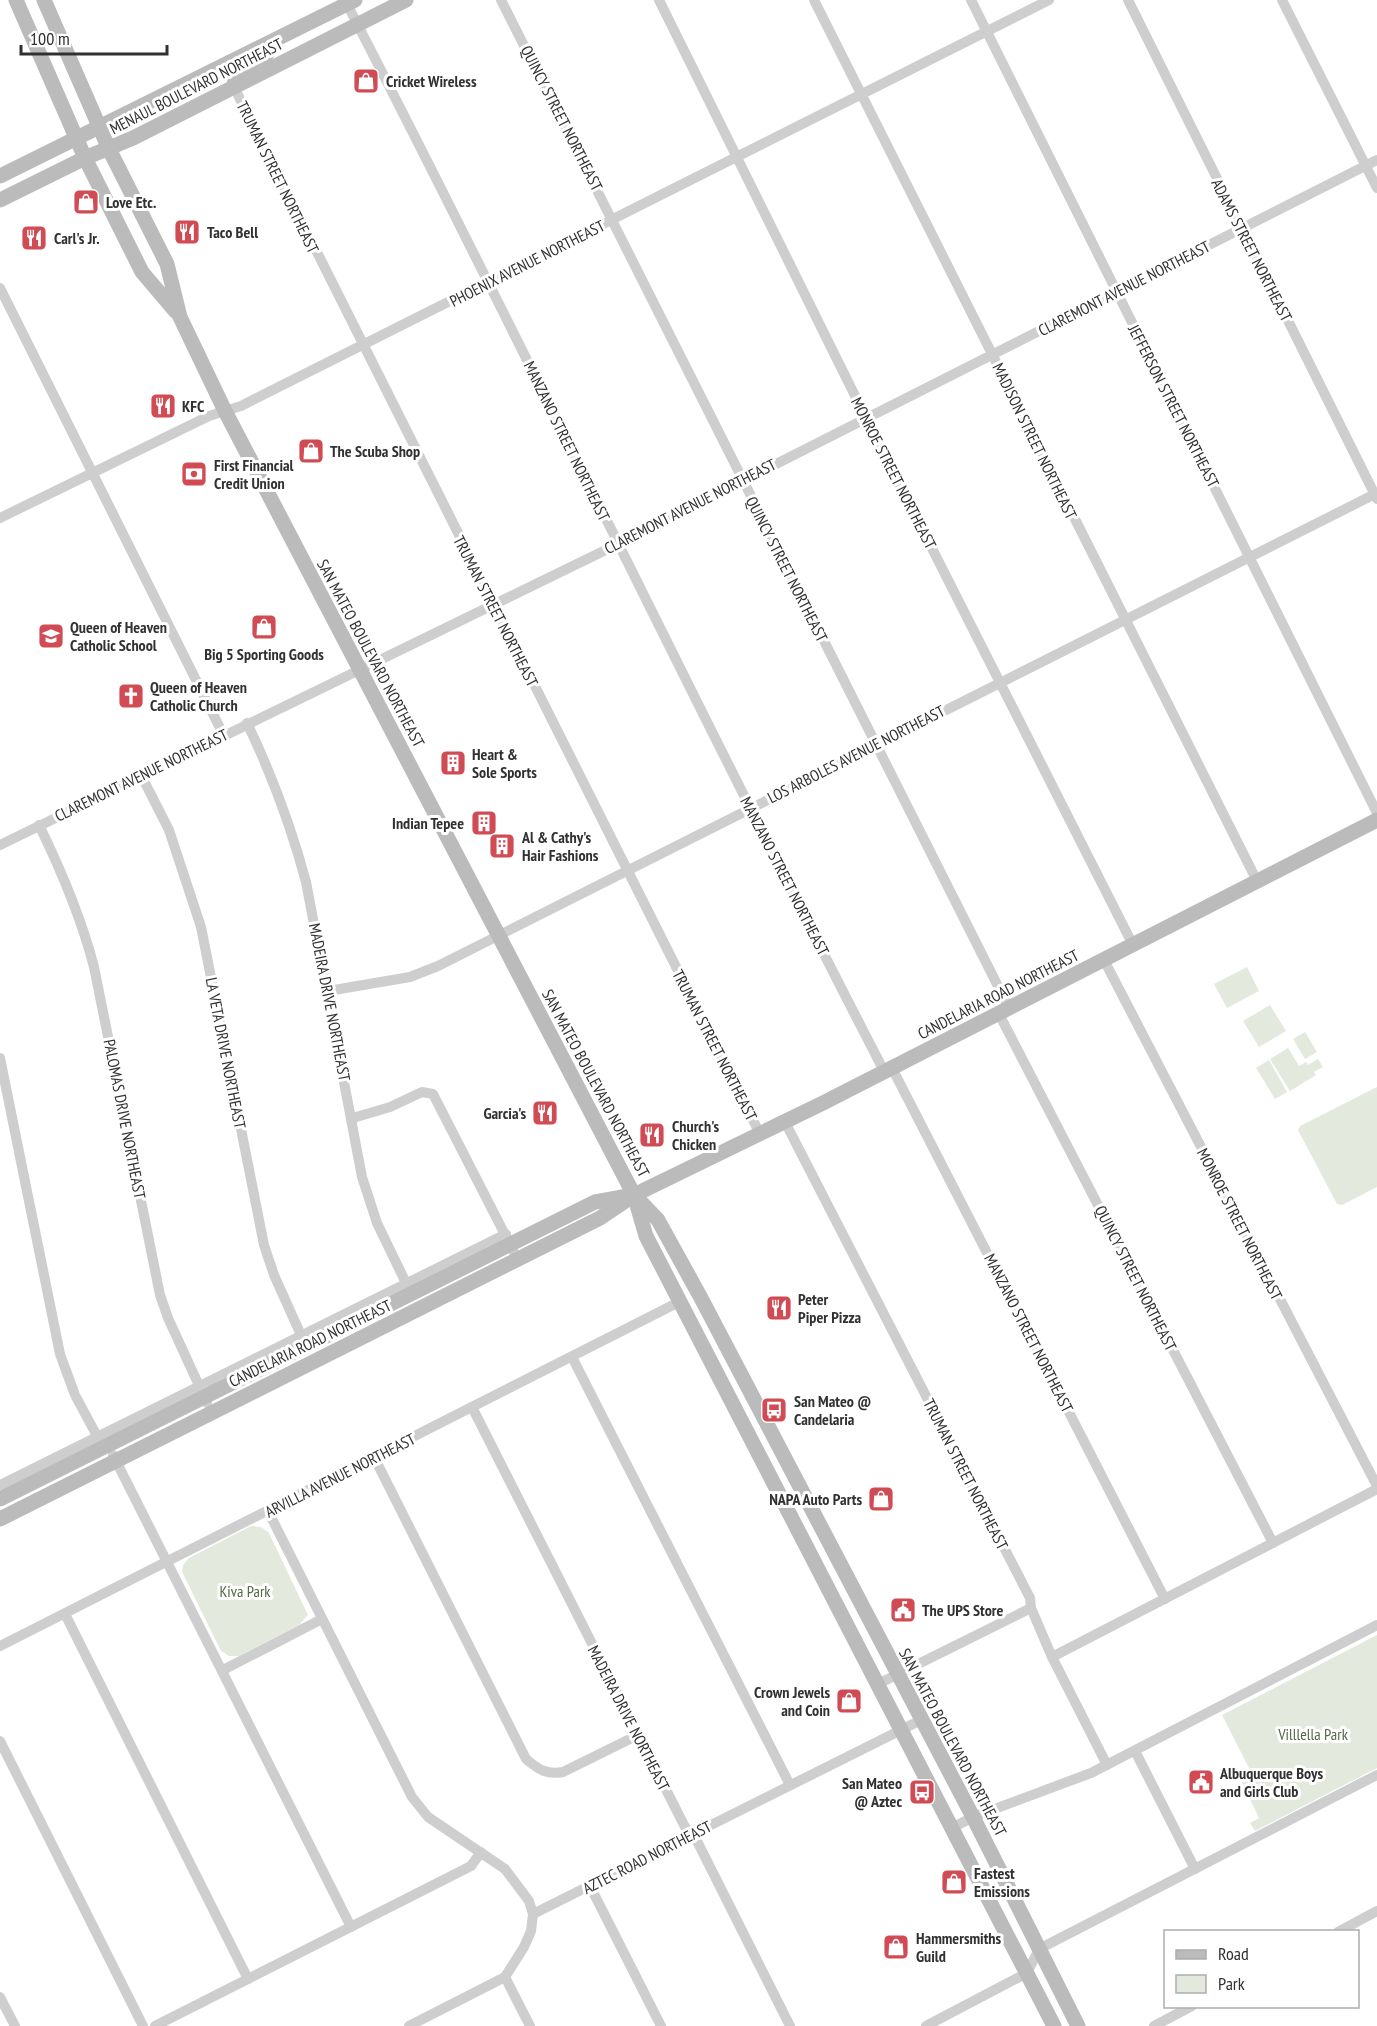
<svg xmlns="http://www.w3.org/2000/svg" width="1377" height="2026" font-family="'PT Sans Narrow',sans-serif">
<rect width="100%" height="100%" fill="#fff"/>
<!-- green -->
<g fill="#e4e9de">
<path d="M1247,967l12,24 -32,17 -13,-24z"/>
<path d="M1270,1005l16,26 -27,16 -16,-26z"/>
<path d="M1305,1032l12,20 -12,7 -12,-20z"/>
<path d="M1288,1048l11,18 7,-4 2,3 10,-6 5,8 -9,5 2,3 -26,16 -20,-32z"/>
<path d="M1269,1060l18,32 -12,7 -19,-31z"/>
<path d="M1377,1087v100l-35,18 -5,-1 -39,-74 2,-4z"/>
<path d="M251,1526l10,1 8,6 39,82 -9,10 -60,31h-10l-8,-5 -39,-79 1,-7 6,-7z"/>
<path d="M1377,1635v133l-122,63 -5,-8 9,-5 -21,-44 11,-6 -27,-53z"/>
</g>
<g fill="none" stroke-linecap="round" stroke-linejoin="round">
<!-- minor -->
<g stroke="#cecece" stroke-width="10">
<path d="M501,0l508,1008"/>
<path d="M659,0l212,428 262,517"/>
<path d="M814,0l443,881"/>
<path d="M971,0l406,813"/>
<path d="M1128,0l249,499"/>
<path d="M1282,0l95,188"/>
<path d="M347,4c183,354 354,714 537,1067"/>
<path d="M234,87l526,1047"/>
<path d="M0,288l223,446"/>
<path d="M0,518l209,-102 32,-10 808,-406"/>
<path d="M247,723c25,52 44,103 59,159l56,295 15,46 29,60"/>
<path d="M141,775l28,55 32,97 63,318 10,30 27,60"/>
<path d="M39,825c23,47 42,92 55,142l66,328 8,23 39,85"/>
<path d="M0,845l618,-301 759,-384"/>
<path d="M1104,960l273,526"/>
<path d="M328,991l82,-14 28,-11 939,-473"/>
<path d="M999,1014l274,529"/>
<path d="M0,1058l60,296 15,41 22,41"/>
<path d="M892,1068l273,531"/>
<path d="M353,1118l37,-11 32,-15 11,2 85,166"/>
<path d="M785,1122l245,476 1,10 21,49 55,108"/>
<path d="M572,1357l218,428"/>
<path d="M472,1407l213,420 12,14 93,185"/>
<path d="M113,1455l238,472"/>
<path d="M374,1457l152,302c13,11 21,16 37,13l75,-37"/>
<path d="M0,1485l506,-251"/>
<path d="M268,1511l144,286 16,20 77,52 24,32 4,13 -2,17 -7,16 -19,30 -96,49"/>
<path d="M65,1614l183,365"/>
<path d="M0,1646l679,-344"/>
<path d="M1052,1657l325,-168"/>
<path d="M223,1670l99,-51"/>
<path d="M876,1685l155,-77"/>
<path d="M0,1741l143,285"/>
<path d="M1135,1751l60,118"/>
<path d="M950,1829l23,-12 118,-44 286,-148"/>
<path d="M590,1886l71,140"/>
<path d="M533,1914l388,-194"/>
<path d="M1338,1932l39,-21"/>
<path d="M505,1977l25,49"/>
<path d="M0,1997l15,29"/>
<path d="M155,2026l316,-160 10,-14"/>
<path d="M926,2026l101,-53 12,-24 338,-174"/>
<path d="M1154,2026l38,-20"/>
</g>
<!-- secondary -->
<g stroke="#bbb" stroke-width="15">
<path d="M16,0l69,158 57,114 34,40"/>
<path d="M44,0l65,149 58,115 13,53 45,94 409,784 12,41 408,790"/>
<path d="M234,87c0,-17 16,-19 28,-27 5,-4 8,-12 12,-17"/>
<path d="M0,176l355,-176"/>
<path d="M0,200l85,-42 48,-20 273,-138"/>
<path d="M636,1197l22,23 43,78 272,519 105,209"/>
<path d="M0,1499l595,-297 33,-6"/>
<path d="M0,1519l600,-301 34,-23 189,-92 554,-283"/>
</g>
</g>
<!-- icons -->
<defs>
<symbol id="shop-square" viewBox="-11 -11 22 22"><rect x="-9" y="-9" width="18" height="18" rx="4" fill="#d04b53" stroke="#fff"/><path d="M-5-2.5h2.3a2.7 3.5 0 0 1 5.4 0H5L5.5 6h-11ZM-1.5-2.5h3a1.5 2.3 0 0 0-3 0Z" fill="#fff"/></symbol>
<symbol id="restaurant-square" viewBox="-11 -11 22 22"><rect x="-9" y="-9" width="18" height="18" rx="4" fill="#d04b53" stroke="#fff"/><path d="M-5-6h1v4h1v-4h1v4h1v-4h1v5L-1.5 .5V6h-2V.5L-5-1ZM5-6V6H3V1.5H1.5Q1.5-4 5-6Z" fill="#fff"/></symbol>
<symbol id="bank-square" viewBox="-11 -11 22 22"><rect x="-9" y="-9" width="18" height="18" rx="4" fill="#d04b53" stroke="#fff"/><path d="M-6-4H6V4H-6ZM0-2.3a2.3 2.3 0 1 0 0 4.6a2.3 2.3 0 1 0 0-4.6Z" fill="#fff"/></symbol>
<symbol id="school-square" viewBox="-11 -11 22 22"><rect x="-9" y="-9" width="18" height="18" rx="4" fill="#d04b53" stroke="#fff"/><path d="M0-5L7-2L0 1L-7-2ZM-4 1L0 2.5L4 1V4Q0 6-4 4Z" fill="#fff"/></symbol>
<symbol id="church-square" viewBox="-11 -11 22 22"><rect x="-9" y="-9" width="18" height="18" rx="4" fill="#d04b53" stroke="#fff"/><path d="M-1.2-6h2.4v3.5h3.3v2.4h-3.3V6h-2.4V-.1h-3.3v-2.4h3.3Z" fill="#fff"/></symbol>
<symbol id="building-square" viewBox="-11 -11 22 22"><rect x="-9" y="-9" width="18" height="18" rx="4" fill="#d04b53" stroke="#fff"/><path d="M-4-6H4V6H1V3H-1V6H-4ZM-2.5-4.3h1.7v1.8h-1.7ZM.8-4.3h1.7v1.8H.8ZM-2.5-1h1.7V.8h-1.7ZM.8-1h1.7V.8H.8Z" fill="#fff"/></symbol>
<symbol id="bus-square" viewBox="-11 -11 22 22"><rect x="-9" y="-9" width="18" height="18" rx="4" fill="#d04b53" stroke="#fff"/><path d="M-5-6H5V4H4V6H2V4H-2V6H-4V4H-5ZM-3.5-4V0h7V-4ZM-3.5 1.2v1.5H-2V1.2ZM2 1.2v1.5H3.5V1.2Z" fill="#fff"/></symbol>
<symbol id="civic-square" viewBox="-11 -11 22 22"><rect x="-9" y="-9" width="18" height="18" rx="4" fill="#d04b53" stroke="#fff"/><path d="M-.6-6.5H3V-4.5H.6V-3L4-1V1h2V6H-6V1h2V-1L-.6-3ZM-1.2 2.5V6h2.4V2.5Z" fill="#fff"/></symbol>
</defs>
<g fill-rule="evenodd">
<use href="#shop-square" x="351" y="66" width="30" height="30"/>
<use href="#shop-square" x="71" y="187" width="30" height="30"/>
<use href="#restaurant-square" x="172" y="217" width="30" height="30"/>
<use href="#restaurant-square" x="19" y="223" width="30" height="30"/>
<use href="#restaurant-square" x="148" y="391" width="30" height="30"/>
<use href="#shop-square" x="296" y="436" width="30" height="30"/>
<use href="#bank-square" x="179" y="459" width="30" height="30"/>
<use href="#shop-square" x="249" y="612" width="30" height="30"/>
<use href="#school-square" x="36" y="621" width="30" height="30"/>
<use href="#church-square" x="116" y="681" width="30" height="30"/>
<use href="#building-square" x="438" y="748" width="30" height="30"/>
<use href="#building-square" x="469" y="808" width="30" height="30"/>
<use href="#building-square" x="487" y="831" width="30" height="30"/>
<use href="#restaurant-square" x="530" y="1098" width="30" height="30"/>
<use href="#restaurant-square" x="637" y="1120" width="30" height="30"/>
<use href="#restaurant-square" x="764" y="1293" width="30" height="30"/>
<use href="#bus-square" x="759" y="1395" width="30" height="30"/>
<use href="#shop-square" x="866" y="1484" width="30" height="30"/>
<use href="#civic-square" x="888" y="1595" width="30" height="30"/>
<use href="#shop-square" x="834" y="1686" width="30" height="30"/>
<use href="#civic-square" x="1186" y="1767" width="30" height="30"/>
<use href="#bus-square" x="907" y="1777" width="30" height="30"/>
<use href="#shop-square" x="939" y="1867" width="30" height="30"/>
<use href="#shop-square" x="881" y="1932" width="30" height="30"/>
</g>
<g text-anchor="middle" stroke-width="6" stroke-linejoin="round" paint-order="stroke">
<!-- poi labels -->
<g font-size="16" font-weight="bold" fill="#313131" stroke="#fff" text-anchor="start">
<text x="386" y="87">Cricket Wireless</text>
<text x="106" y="208">Love Etc.</text>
<text x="207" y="238">Taco Bell</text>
<text x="54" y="244">Carl's Jr.</text>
<text x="182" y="412">KFC</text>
<text x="330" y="457">The Scuba Shop</text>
<text x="214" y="471">First Financial<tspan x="214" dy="18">Credit Union</tspan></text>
<text x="70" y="633">Queen of Heaven<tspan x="70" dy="18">Catholic School</tspan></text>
<text x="264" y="660" text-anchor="middle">Big 5 Sporting Goods</text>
<text x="150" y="693">Queen of Heaven<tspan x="150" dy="18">Catholic Church</tspan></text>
<text x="472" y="760">Heart &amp;<tspan x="472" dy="18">Sole Sports</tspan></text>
<text x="464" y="829" text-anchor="end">Indian Tepee</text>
<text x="522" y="843">Al &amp; Cathy's<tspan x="522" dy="18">Hair Fashions</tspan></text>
<text x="526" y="1119" text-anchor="end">Garcia's</text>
<text x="672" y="1132">Church's<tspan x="672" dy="18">Chicken</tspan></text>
<text x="798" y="1305">Peter<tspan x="798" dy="18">Piper Pizza</tspan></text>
<text x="794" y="1407">San Mateo @<tspan x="794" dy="18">Candelaria</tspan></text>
<text x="862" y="1505" text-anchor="end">NAPA Auto Parts</text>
<text x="922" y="1616">The UPS Store</text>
<text x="830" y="1698" text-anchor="end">Crown Jewels<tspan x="830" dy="18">and Coin</tspan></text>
<text x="1220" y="1779">Albuquerque Boys<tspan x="1220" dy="18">and Girls Club</tspan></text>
<text x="902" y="1789" text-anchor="end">San Mateo<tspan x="902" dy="18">@ Aztec</tspan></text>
<text x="974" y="1879">Fastest<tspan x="974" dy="18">Emissions</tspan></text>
<text x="916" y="1944">Hammersmiths<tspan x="916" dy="18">Guild</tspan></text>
</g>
<!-- street labels -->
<g font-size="16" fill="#313131" stroke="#fff">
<text transform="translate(196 86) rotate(-27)" y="6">MENAUL BOULEVARD NORTHEAST</text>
<text transform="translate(562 118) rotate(63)" y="6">QUINCY STREET NORTHEAST</text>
<text transform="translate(278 177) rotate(64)" y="6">TRUMAN STREET NORTHEAST</text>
<text transform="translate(1252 250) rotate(63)" y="6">ADAMS STREET NORTHEAST</text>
<text transform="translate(527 263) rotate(-27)" y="6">PHOENIX AVENUE NORTHEAST</text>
<text transform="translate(1124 288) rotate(-27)" y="6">CLAREMONT AVENUE NORTHEAST</text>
<text transform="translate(1174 406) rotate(63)" y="6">JEFFERSON STREET NORTHEAST</text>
<text transform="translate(567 441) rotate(64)" y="6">MANZANO STREET NORTHEAST</text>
<text transform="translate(1035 441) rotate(64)" y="6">MADISON STREET NORTHEAST</text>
<text transform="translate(894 473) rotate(63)" y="6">MONROE STREET NORTHEAST</text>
<text transform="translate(690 506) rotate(-27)" y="6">CLAREMONT AVENUE NORTHEAST</text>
<text transform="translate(787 569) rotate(63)" y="6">QUINCY STREET NORTHEAST</text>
<text transform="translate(496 611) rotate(63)" y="6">TRUMAN STREET NORTHEAST</text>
<text transform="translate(371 653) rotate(62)" y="6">SAN MATEO BOULEVARD NORTHEAST</text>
<text transform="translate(856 754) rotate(-27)" y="6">LOS ARBOLES AVENUE NORTHEAST</text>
<text transform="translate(141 775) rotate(-26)" y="6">CLAREMONT AVENUE NORTHEAST</text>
<text transform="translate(785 876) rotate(63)" y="6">MANZANO STREET NORTHEAST</text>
<text transform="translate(998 994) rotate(-27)" y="6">CANDELARIA ROAD NORTHEAST</text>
<text transform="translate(330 1002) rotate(79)" y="6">MADEIRA DRIVE NORTHEAST</text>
<text transform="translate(715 1045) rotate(63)" y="6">TRUMAN STREET NORTHEAST</text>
<text transform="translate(226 1053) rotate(79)" y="6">LA VETA DRIVE NORTHEAST</text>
<text transform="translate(596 1083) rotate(62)" y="6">SAN MATEO BOULEVARD NORTHEAST</text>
<text transform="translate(125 1119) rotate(79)" y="6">PALOMAS DRIVE NORTHEAST</text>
<text transform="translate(1240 1224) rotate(63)" y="6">MONROE STREET NORTHEAST</text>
<text transform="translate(1136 1278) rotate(63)" y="6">QUINCY STREET NORTHEAST</text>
<text transform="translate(1029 1333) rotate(63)" y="6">MANZANO STREET NORTHEAST</text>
<text transform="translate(310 1343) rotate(-26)" y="6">CANDELARIA ROAD NORTHEAST</text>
<text transform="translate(966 1474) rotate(63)" y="6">TRUMAN STREET NORTHEAST</text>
<text transform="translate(340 1475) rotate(-27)" y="6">ARVILLA AVENUE NORTHEAST</text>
<text transform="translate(629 1718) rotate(63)" y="6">MADEIRA DRIVE NORTHEAST</text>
<text transform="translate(953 1742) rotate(62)" y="6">SAN MATEO BOULEVARD NORTHEAST</text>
<text transform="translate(647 1857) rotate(-27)" y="6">AZTEC ROAD NORTHEAST</text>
</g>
<!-- park labels -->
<g font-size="16" fill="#546844" stroke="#fff">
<text x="245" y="1597">Kiva Park</text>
<text x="1313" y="1740">Villlella Park</text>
</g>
</g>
<!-- legend -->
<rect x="1164" y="1930" width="195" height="78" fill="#ffffff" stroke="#adadad" stroke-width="1.5"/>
<rect x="1176" y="1950" width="30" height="9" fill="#bbbbbb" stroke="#adadad" stroke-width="1.5"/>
<text x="1218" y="1960" font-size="18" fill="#313131">Road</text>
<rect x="1176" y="1975" width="30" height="18" fill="#e4e9de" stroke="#adadad" stroke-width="1.5"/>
<text x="1218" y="1990" font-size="18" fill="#313131">Park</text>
<!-- scale -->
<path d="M21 45v9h146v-9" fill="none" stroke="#313131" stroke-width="3"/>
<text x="30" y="45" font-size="18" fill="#313131" stroke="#ffffff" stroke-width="4.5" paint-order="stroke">100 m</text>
</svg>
